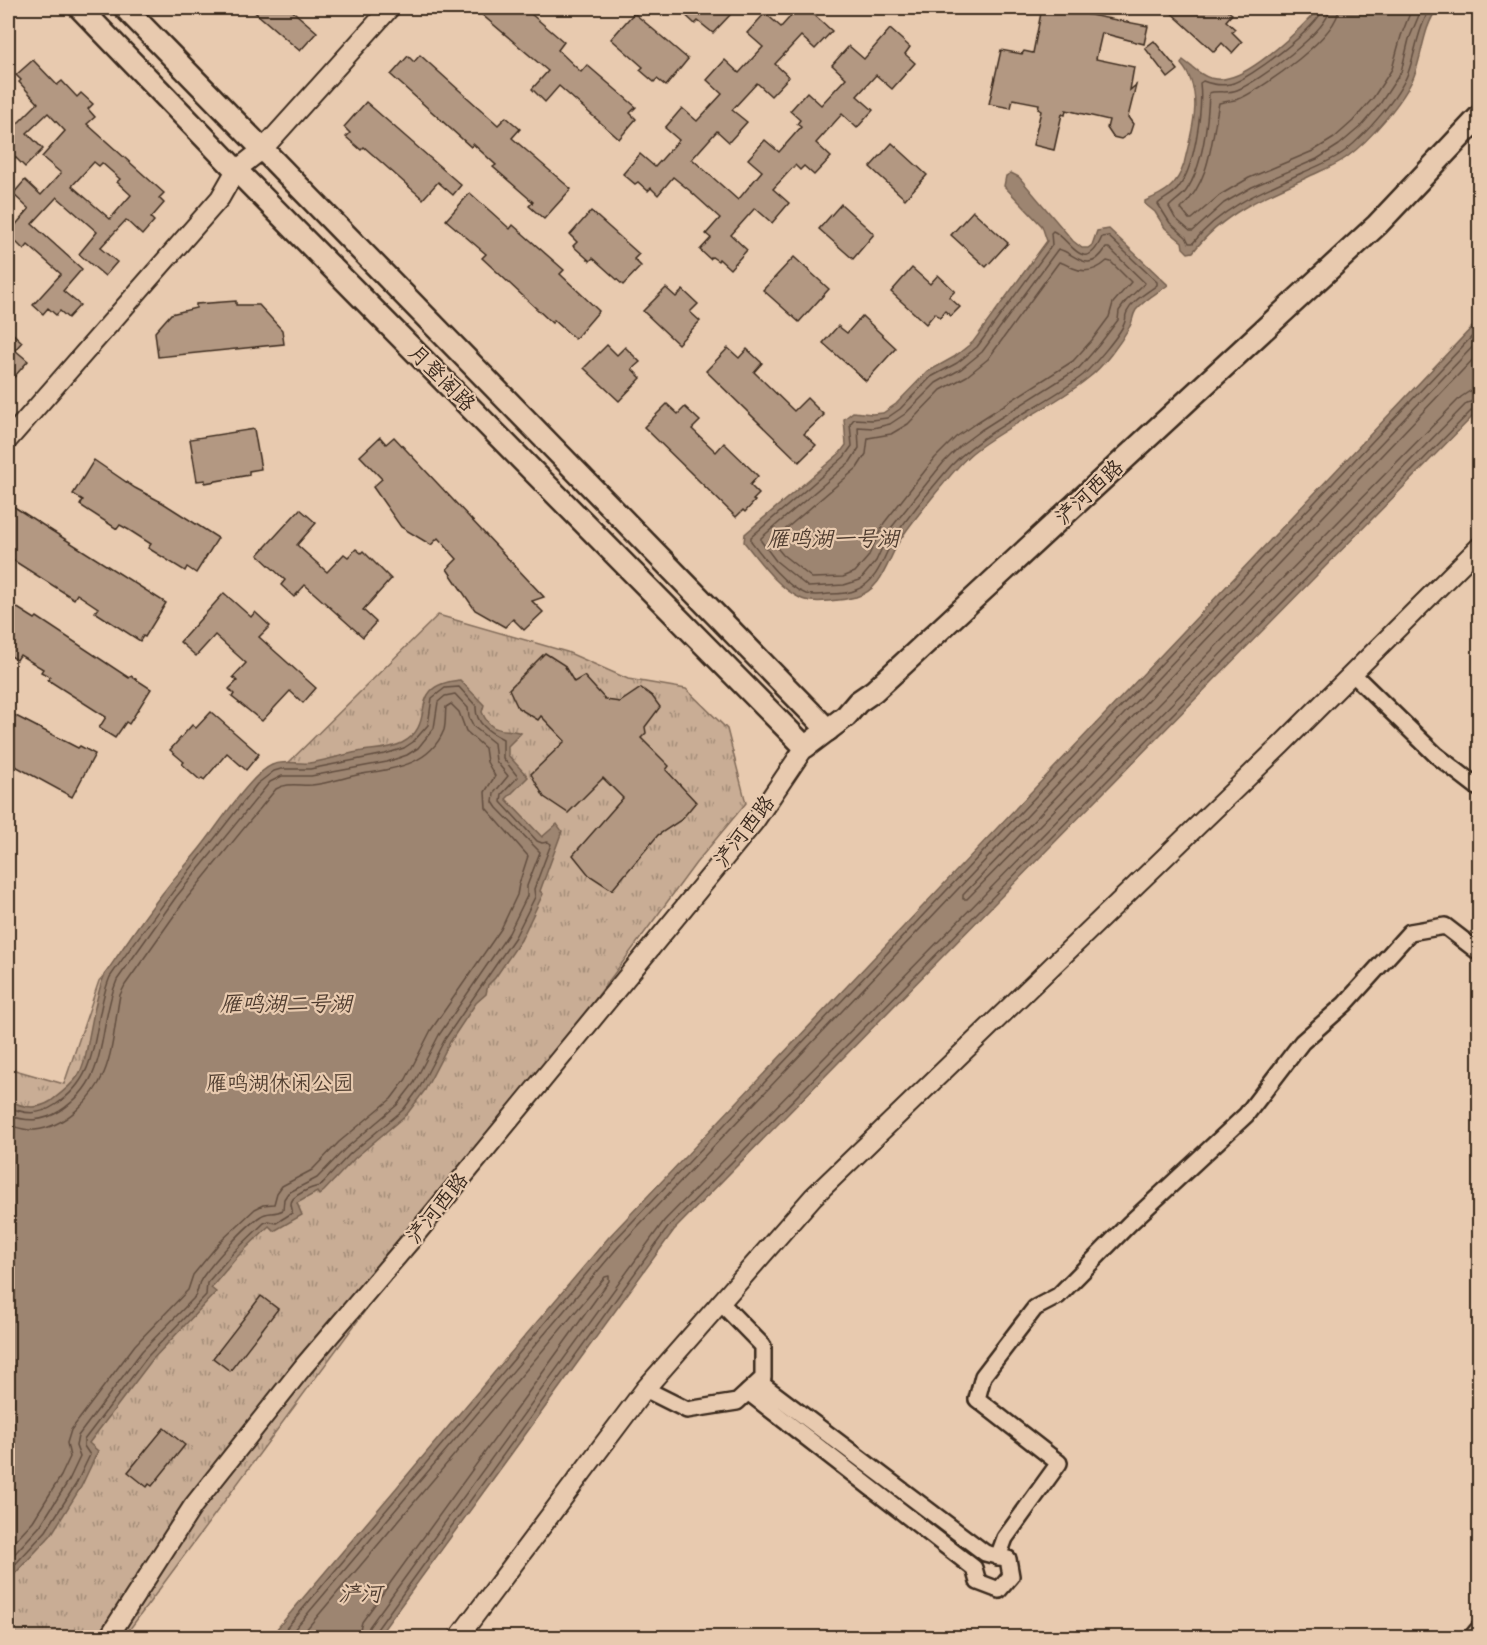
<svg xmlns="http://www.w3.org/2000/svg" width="1487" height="1645" font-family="'Indie Flower','LXGW WenKai TC',sans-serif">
<defs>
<pattern id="park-tufts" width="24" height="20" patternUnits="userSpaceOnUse" patternTransform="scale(1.5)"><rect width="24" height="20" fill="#c9ad95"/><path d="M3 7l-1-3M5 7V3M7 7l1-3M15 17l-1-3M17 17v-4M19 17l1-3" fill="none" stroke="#a48d79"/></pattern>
</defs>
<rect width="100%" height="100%" fill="#e8caaf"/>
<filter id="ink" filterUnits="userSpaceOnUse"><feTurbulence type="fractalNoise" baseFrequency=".0167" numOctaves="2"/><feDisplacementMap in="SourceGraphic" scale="12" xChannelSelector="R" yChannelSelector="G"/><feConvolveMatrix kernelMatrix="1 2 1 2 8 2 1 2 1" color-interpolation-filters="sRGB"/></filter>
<g filter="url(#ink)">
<!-- park -->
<path fill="url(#park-tufts)" stroke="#826c5a" stroke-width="1.5" d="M438,615l129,37 61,27 58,10 41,40 19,74 -50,60 -572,774h-116v-569l56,16 35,-103 177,-206z"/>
<!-- water -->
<g fill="#9d8571" stroke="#766150" stroke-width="1.5">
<path d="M1319,8h119c-15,19 -15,45 -24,68 -10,25 -45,65 -67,81 -12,9 -27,14 -41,21 -42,18 -84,36 -113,74l-5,1 -5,-5 -1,-6 -17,-14 -10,-16 -10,-8v-3c20,-8 32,-15 39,-37 7,-32 22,-71 -3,-100l2,-4c9,6 16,15 27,18 5,1 13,2 18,0 26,-5 74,-50 91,-70z"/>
<path d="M1011,173l8,4 54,64 9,7h6l4,-3 5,-14 12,-2 59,56c-11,8 -23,14 -32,25 -4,6 -3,11 -6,16 -10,18 -27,41 -43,53 -36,29 -80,46 -115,74 -14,12 -25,27 -37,41 -11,14 -23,28 -33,43 -15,21 -17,51 -46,60 -12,3 -43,7 -54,2 -24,-11 -42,-37 -58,-57l1,-8 95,-81 6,-8 -2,-26 9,-7 19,2 11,-1 13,-9 31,-32 27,-15 19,-15 74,-101 -5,-15 -38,-40 2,-10z"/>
<path d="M1479,320v90l-805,820 -296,407h-108l339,-400z"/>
<path d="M460,680l24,25 -2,7c10,24 22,15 39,21l-13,13v9l20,22 -22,22 36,38 15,-13 5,7 -22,60 3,3 -22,46 -26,38 -7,7 -2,9 -10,9 -26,39 -25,48 -18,24 -52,44 -31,33 -5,4 -2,-3 -20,11 5,12 -28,16 -5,-5 -32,31 -26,31 5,4 -64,68 -63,83 9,8 -17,36 -30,48 -43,46v-482c14,9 29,11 43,2 9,-7 20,-15 27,-25 8,-13 9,-30 12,-44 4,-20 7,-40 15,-58 20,-29 39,-58 61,-85 12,-16 26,-30 38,-46 15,-19 47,-69 68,-78 12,-5 25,-1 37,-2 16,-2 32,-8 49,-11 14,-3 30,-2 44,-9 38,-20 1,-57 58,-63z"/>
</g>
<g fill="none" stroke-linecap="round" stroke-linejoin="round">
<!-- shore -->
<g stroke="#624e3f" stroke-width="1.5">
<path d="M1323,8c-2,17 -74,72 -93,76 -9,2 -19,0 -27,-3l-3,2c3,26 -5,83 -21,104 -5,8 -15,11 -21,17l12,19 16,14 3,6h4c28,-36 71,-53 111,-71 14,-6 29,-12 41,-21 21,-17 54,-54 63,-78 8,-22 10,-46 23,-65"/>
<path d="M1330,8c-1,22 -72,74 -93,82 -9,4 -20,0 -28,3 -1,28 -6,74 -23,98 -4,6 -12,10 -17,16l6,11 15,13h3l31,-28 28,-16 65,-28 22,-14 21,-18 20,-23 21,-32 8,-33 13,-31"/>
<path d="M1339,8c-1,28 -73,78 -98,90 -7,3 -15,3 -22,5 -8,39 -8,77 -38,106l8,10h3l28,-24 29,-17 64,-27 21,-13 19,-17 20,-23 19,-29 9,-33 11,-28"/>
<path d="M1053,231c17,7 31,47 49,6l6,-1 49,46v3c-10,8 -24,15 -30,27 -3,7 0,2 -2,9 -2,11 -33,46 -42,54 -45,36 -103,54 -140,100 -16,19 -32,38 -46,58 -13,19 -16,47 -41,57 -8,4 -19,4 -27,4 -7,1 -16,2 -23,0 -21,-8 -42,-36 -55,-53v-4l93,-80 8,-11 -2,-22 4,-5 18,1 15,-2 13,-9 31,-32 26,-14 20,-16 75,-102 -1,-12z"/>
<path d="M1109,248l36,35 -19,18 -7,10 -1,9 -19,25 -20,23 -98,62 -19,14 -19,19 -52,65 -15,33 -16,19 -16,5 -36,2 -32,-26 -15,-20v-3l89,-76 9,-14 -1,-21 15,1 17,-4 15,-10 31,-31 25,-14 21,-17 76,-103c18,4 30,28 48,-1z"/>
<path d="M1107,261l4,1 20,20 -18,21 -4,14 -17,23 -19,21 -97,62 -20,14 -21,21 -51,65 -16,34 -13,15 -12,5 -31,1 -29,-23 -10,-12 1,-4 83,-71 9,-14 2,-16 23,-4 17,-10 33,-34 26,-14 21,-17 71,-97c6,1 9,4 14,6 13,6 24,2 34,-7z"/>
<path d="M1480,352l-517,543v4h4l494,-502 9,-6 10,-1"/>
<path d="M8,1106c16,9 32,9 47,-1 50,-32 35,-81 55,-128 46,-67 98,-129 147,-193l17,-13 7,-2h29l75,-15 19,-6 9,-6 15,-17 4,-27 13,-10 14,-1 17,19c-1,17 13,26 27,33v19l15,19 -16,17 -1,8 36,39 5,2 6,-1 3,2 -17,45 1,8 -20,40 -70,102 -25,48 -17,23 -53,44 -30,32c-7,1 -29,9 -29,18 0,3 2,6 1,9l-16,10 -8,-2 -4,2 -31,30 -26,30 -1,12 -58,61 -64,84v6l6,9 -14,29 -30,47 -38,41"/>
<path d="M8,1115c19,7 34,7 52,-4 52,-34 36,-81 57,-131l59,-83 94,-115 12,-6h29l76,-14 20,-7 11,-7 16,-20 4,-26 7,-6 10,-2 13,14 1,9 5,10 20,16 2,18 12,15 -14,17 -1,9 4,6 43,44 -13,34v10l-18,37 -70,102 -25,48 -17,22 -52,44 -28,29 -29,15 -4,6 -1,11c-9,5 -15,1 -22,6 -16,10 -48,46 -59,62 -6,8 -2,13 -9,21l-51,52 -64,85 -2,10 4,11 -11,23 -29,46 -32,35"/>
<path d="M8,1125c8,2 18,6 27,5 30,-3 58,-31 69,-57 10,-24 11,-53 16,-78l5,-10 58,-82 93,-114c11,-7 24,-3 36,-4 17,-2 34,-8 50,-11 32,-5 68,-9 82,-44 2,-8 1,-16 2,-23l5,-3 8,8 7,19 19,17 2,14 8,14 -10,16 1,16 42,48 -9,28 -2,11 -16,34 -70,101 -25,49 -15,20 -52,43 -27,28 -30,16 -5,7 -3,11 -11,1 -8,4 -34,32 -28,34 -5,15 -53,55 -64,85 -4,13 3,14 -9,19 -28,45 -25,27"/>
<path d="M278,1638l336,-397 866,-913"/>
<path d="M287,1638l332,-392 861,-907"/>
<path d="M299,1638l306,-361 4,-1v5l-247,341 -4,16"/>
<path d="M367,1638l2,-11 295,-406 803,-818 13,-4"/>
<path d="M374,1638l1,-6 294,-406 804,-817 7,-3"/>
</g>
</g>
<!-- building -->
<g fill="#b39882" stroke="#3b2a1e" stroke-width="1.5" fill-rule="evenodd">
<path d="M250,8h39l28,24 -17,19z"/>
<path d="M474,8h50l40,34 -6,8 23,22 6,-7 49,42 -6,6 6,6 -17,20 -60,-53 -14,16 -13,-13 16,-18z"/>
<path d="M678,8h44l8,7 -17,18 -15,-12 -3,3z"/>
<path d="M798,8l8,4 3,-2 23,21 -17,18 -14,-13 -26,28 14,13 -18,19 -14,-13 -25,27 15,12 -18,20 -12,-11 -25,28 46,41 24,-29 -14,-12 17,-19 14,12 22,-25 -4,-3 3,-4 -10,-9 17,-19 14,13 25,-27 -14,-13 17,-19 15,13 26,-30 20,18 -5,7 10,9 -23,26 -16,-14 -19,21 16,14 -16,18 -15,-14 -26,29 15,14 -17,18 -10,-9 -4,4 -5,-5 -22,24 16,14 -17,20 -17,-15 -24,27 16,15 -17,19 -11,-10 -1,2 -6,-4 -2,2 -10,-9 11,-12 -5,-4 14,-16 -31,-28 -16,-13 -15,18 -7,-7 -3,3 -10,-9 -3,2 -12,-10 17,-20 15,13 24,-27 -14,-12 17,-20 15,13 25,-27 -15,-14 18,-20 14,13 24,-26 -16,-14 18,-20 16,14z"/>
<path d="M1042,8l17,1 89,17 -4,18 -42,-11 -6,26 38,8 -4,23 6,-5 -8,32 5,7 -3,9 -9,6 -8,-2 -6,-9 2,-8 -43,-10 -1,5 -3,-1 -8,36 -21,-5 8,-34 -3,-2 1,-5 -26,-5 -2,9 -22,-4 12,-54 21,4 2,-3 9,2z"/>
<path d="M1166,8h58l8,6 -6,7 9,8 -3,3 10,10 -10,11 -10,-10 -8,9z"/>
<path d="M634,13l54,46 -22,27 -9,-7 -3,3 -14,-12 3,-3 -32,-28z"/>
<path d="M1154,41l24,29 -10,8 -23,-30z"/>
<path d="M420,55l78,70 8,-8 14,12 -8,9 59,51 -27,30 -15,-13 4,-4 -40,-35 3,-2 -23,-21 -2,3 -80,-72 17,-19 6,6z"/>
<path d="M33,60l24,25 5,-4 15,16 4,-4 12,11 -5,5 7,8 -8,7 77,69 -5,5 5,5 -13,15 3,3 -12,14 -16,-15 -26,28 17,14 -12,14 -26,-22 18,-22 -40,-35 -25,27 50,45 -19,22 17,14 -12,13 -8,-7 -4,4 -8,-7 -5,6 -10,-9 28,-31 -33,-29 -4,5 -16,-16 21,-25 -16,-15 12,-14 16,15 20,-22 -19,-16 23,-26 -17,-18 -21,20 16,16 -18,18 -17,-17v-33l8,8 22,-22 -19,-21 2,-2 -5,-5zM94,162l5,4 3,-3 18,16 -3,3 14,13 -21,24 -38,-33z"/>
<path d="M366,102l95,83 -8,10 -15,-13 -15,17 -59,-52 -3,3 -15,-13 4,-4 -6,-6z"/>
<path d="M892,143l35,32 -22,24 -35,-32z"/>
<path d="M470,193l40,36 3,-4 51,45 -4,4 39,37 -24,28 -21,-19 -2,3 -43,-40 -27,-25 4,-4 -40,-34z"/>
<path d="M841,204l33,30 -21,25 -34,-30z"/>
<path d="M591,211l48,43 -5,5 7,7 -18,19 -30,-27 -3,3 -17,-15 4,-4 -7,-7z"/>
<path d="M973,211l35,32 -22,24 -35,-32z"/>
<path d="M794,257l35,32 -30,33 -36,-32z"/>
<path d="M912,268l18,16 8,-9 17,16 -6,6 11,10 -9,9 -6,-5 -5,7 -5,-5 -9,11 -35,-32z"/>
<path d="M666,288l10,9 7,-7 15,14 -8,8 10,9 -22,23 -35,-33z"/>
<path d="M236,301v4h23l23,25 2,14 -126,13 -3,-25 16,-18 25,-6v-4z"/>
<path d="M862,316l34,32 -30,33 -43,-38 15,-17 9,7z"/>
<path d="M8,329l14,13 -7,8 13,11 -20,23z"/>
<path d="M607,345l10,10 8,-8 15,15 -8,7 9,9 -22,23 -35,-33z"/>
<path d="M728,348l11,10 8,-9 15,14 -8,9 40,39 13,-13 17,17 -20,19 12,11 -17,17 -93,-91z"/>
<path d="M667,404l11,10 7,-7 15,14 -8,8 24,23 8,-9 34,33 -8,9 9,9 -6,6 2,1 -10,11 -2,-2 -7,7 -92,-90z"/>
<path d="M254,429l7,40 -12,2v4l-44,8v-3l-8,1 -7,-42z"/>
<path d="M380,437l6,7 8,-7 150,160 -12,4 11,11 -19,18 -11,-11 -8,8 -30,-17 -28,-41 10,-10 -19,-21 -7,7 -30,-18 -28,-40 9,-8 -22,-23z"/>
<path d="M94,460l41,28 28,15 55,35 -22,35 -9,-6 -2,4 -37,-23 3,-4 -22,-14 -9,-5 -3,4 -37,-24 3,-5 -10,-6z"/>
<path d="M8,503l158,100 -21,34 -2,-1 -3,5 -45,-29 3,-4 -21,-14 -3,5 -66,-42z"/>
<path d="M300,509l16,14 -19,22 30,27 17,-18 4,3 8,-8 5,4 2,-2 28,28 -28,31 13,12 -13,15 -58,-52 -11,12 -13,-12 4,-5 -27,-25z"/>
<path d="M224,593l27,24 4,-5 15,14 -11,11 57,51 -13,15 -13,-12 -28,30 -30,-24 2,-3 -5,-5 8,-8 -4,-4 13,-14 -31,-28 -19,21 -16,-14z"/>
<path d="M8,602l27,17 2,-2 92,61 2,-2 20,13 -22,35 -3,-2 -11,16 -16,-10 7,-11 -58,-37 2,-3 -9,-5 2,-3 -23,-14 -3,5 -9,-6z"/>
<path d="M545,653l19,12 10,17 10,-6 22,24 14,2 21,-14 11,8 8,11 -15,20 1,6 -5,5 28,28 -3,4 30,32 -15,18 -23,15 -46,55 -23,-15 -16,-20 50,-57 -20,-20 -35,35 -24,-16 -13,-23 34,-33 -24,-25 -3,4 -20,-12 -9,-19z"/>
<path d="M8,712l70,36 2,-2 15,8 -23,43 -64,-35z"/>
<path d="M211,712l48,42 -13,16 -19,-17 -23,27 -2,-2 -2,2 -18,-16 2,-2 -14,-12 22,-25 4,3z"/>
<path d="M261,1296l17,13 -48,62 -17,-13z"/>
<path d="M164,1428l21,17 -33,41 -3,-2 -2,3 -19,-15z"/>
</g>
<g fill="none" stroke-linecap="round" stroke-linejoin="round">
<defs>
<g id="minor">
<path d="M1352,673l84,82 44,34"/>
<path d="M645,1389l42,21 50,-8 26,-24v-32l-43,-44"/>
<path d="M748,1392l226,176 4,14 21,8 12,-14 -3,-17 -23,-6 -226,-171"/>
<path d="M998,1557l7,-19 54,-75 -82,-64 6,-23 52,-68 23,-12 72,-73 116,-108 56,-73 43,-38 65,-72 35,-6 35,27"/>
</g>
<g id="tertiary">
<path d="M8,440l212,-242 16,-28 27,-21 127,-141"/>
<path d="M108,1638l85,-132 110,-139 109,-128 343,-418 50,-74"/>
<path d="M458,1638l187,-249 168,-192 468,-452 199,-199"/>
</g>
<g id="secondary">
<path d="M80,8l156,162 569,577 41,-31 12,-14 16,-11 503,-466 103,-109"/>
<path d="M125,8l703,722"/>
<path d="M1475,1638l5,-6"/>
</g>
</defs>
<!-- minor casing -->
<use href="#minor" stroke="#3b2a1e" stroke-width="20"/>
<!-- tertiary casing -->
<use href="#tertiary" stroke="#3b2a1e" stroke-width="22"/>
<!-- secondary casing -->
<use href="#secondary" stroke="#3b2a1e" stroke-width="26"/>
<!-- minor -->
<use href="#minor" stroke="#e8caaf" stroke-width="15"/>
<!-- tertiary -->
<use href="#tertiary" stroke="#e8caaf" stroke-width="18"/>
<!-- secondary -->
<use href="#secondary" stroke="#e8caaf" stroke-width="21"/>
</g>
</g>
<g text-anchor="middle" stroke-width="4.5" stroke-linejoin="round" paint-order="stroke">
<!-- street labels -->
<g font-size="21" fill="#3b2a1e" stroke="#e8caaf">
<text transform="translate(442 378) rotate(45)" y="7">月登阁路</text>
<text transform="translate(1089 492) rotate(-43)" y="7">浐河西路</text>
<text transform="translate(744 831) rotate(-52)" y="7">浐河西路</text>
<text transform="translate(437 1208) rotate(-51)" y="7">浐河西路</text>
</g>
<!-- park labels -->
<g font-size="21" fill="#503e30" stroke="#e8caaf">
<text x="280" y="1090">雁鸣湖休闲公园</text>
</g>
<!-- water labels -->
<g font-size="22" font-style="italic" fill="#4f3c2f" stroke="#e8caaf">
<text x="833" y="546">雁鸣湖一号湖</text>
<text x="286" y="1011">雁鸣湖二号湖</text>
<text x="360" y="1601">浐河</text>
</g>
</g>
<!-- margin -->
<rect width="1487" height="1645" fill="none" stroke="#e8caaf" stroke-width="30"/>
<rect x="15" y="15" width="1457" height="1615" fill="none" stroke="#3b2a1e" stroke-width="2" filter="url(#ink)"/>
</svg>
